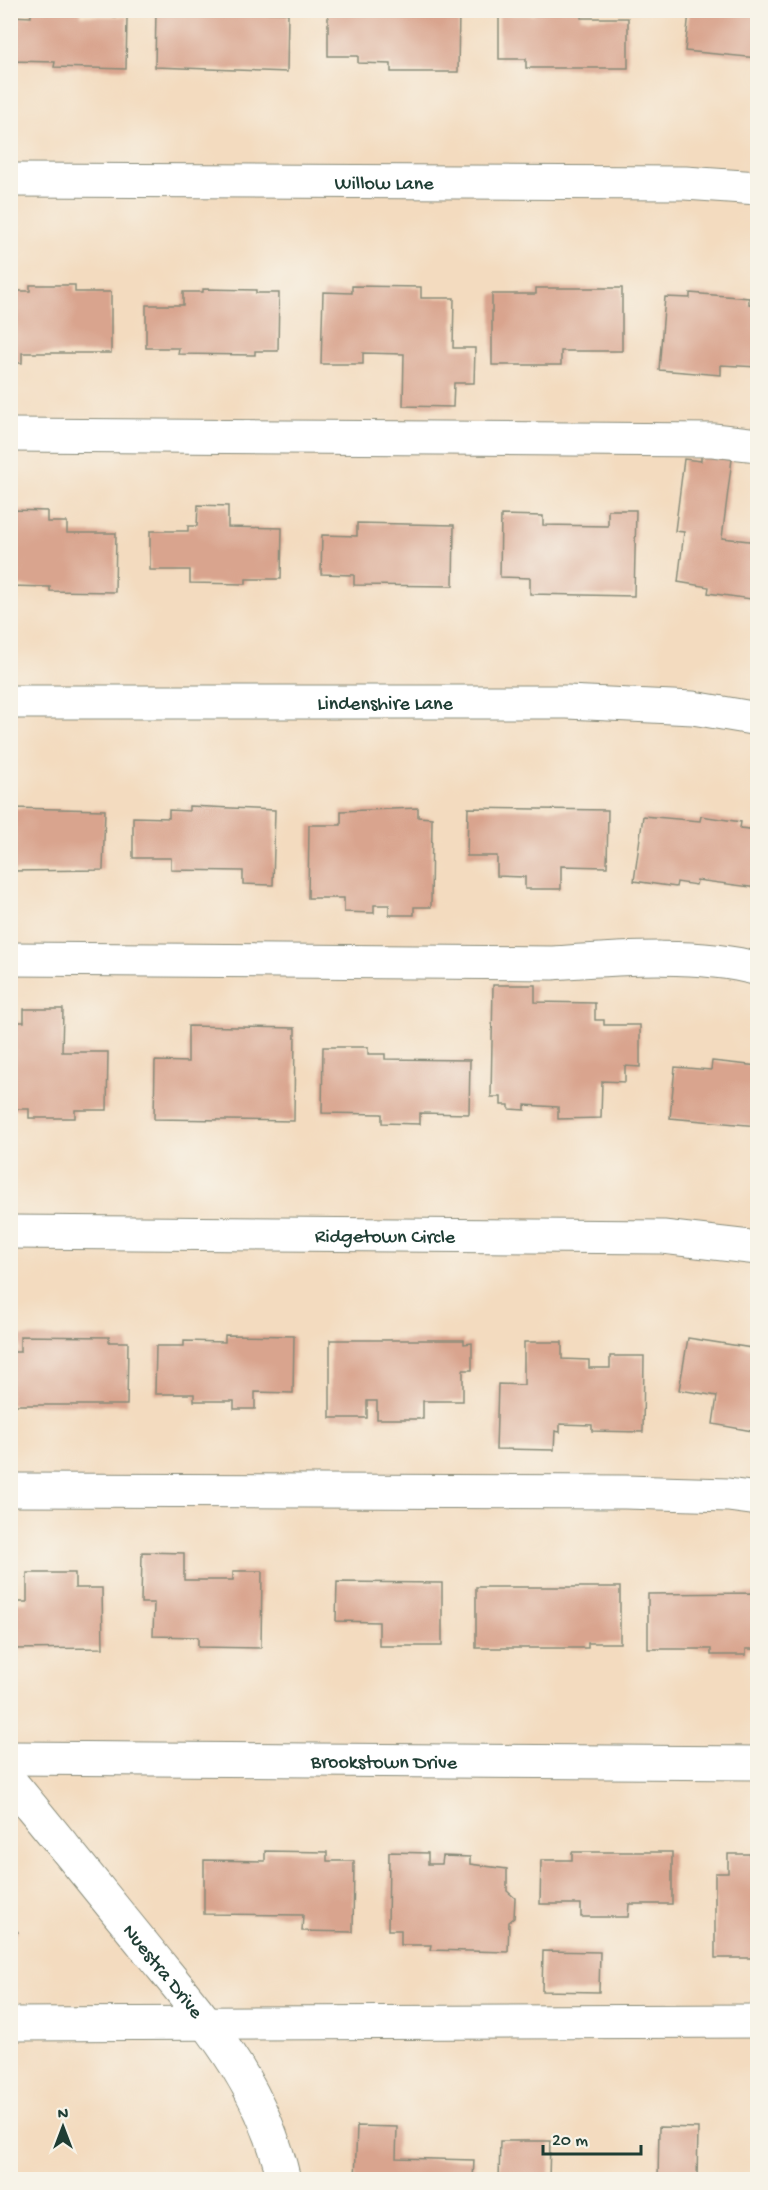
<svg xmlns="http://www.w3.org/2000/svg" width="768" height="2190" font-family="'Gochi Hand',sans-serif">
<rect width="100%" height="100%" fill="#f7f3e8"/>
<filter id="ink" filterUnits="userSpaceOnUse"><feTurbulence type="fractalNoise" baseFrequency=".0167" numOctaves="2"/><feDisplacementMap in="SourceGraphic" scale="12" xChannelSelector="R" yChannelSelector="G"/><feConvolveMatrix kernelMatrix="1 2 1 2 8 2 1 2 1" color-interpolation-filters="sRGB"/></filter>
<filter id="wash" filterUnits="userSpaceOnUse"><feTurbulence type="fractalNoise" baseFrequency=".008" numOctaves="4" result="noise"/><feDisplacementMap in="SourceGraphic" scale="24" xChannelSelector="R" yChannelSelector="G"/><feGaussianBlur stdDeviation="1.35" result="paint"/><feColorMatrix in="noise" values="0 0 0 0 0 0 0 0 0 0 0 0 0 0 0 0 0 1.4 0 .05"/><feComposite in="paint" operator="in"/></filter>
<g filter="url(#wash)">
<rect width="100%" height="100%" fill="#f3dbbf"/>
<g id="blocks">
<!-- building -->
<g fill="#d9a48e">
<path d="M31,10h50v6l46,1 -1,52 -72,-2 1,-5 -45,-1v-45l21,1z"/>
<path d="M156,10l132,3 -1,59 -132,-5z"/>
<path d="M328,10h131l-1,62h-67v-8l-33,-1v-7h-30z"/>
<path d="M535,10h46v8h47v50h-102v-9h-27v-44h36z"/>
<path d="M730,10h28v48l-73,-7 4,-39z"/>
<path d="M30,285h45v7h36v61h-89v10h-12l1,-72h19z"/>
<path d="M352,286l69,1v11h33l-1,50h22l-1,35h-20l-1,24 -50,-1 1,-52 -41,-1v11h-42l2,-72 29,1z"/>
<path d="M536,288h86v63h-61v14h-69v-71h44z"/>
<path d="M203,289l53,1v3h23l-1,58h-23v4l-77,-1 1,-6h-33v-43h37v-13h20z"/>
<path d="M690,293l59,5v6l9,1v62l-37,-2v10l-62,-5 6,-73 25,1z"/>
<path d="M701,455l31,4 -10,79 36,4v49h-6l-1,8 -43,-6 1,-6 -31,-5 6,-50 -9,-1 9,-72 17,2z"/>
<path d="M198,505l30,1v21l54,1 -1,51h-35v5l-56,-1v-13h-40v-39h38v-5h9z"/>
<path d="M10,510l37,1v11h20v11h49l-1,59 -65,-1v-4l-40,-1z"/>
<path d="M608,510h28l-2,86 -104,-2v-16l-30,-1 1,-62 42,1v9l65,1z"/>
<path d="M357,523l97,2 -1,61 -99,-1v-10l-33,-1 1,-39 35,1z"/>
<path d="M189,806l86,4 -2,75 -30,-1v-13l-72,-1v-12h-38v-41l36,1v-8l20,1z"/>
<path d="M10,808l95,2 -2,60 -93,1z"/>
<path d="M418,808v9l14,1 -1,89h-17v8h-25v-10h-15v8l-30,-1v-14h-36l1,-73h32v-14z"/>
<path d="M468,808l140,2 -1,57 -46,-1v23h-36v-12l-28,-1v-20h-30z"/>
<path d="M643,816l57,5 1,-5 40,6 -1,6 18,2v58l-61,-8 -1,5 -19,-3 -1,5 -42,-6z"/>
<path d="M493,985h42v17l60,1v17h9v5h36v42l-15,-1v16l-23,-1 -1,37 -43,1v-12l-33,-2v5l-16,-1v-4h-8v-8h-10z"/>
<path d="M24,1009h39l-1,43h46l-1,58h-32v8h-46v-9h-19v-87h14z"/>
<path d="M188,1026l107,2 -1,93 -140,-2 1,-58 33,1z"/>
<path d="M323,1047h45v7h17v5l85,1 -1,54 -49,-1v11l-38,-1v-9l-60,-1z"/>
<path d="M712,1061l46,5v60l-88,-8 5,-51 36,3z"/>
<path d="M225,1335l69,1 -1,57 -38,-1v17h-21v-8h-40v-7h-39l1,-48h28v-5l41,1z"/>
<path d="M20,1336l89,1v5h19l-1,63h-117v-53h10z"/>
<path d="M688,1338l70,11v83l-45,-8 4,-28 -38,-6z"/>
<path d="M330,1340h134v4l8,-1v27h-9v31h-40v18h-46v-18h-10v17h-37z"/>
<path d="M524,1342h38v17l27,1v8h21v-12h34l-1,76 -51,-1v-6l-32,-1v8l-5,-1 -1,19 -58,-1 2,-65 26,1z"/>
<path d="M142,1552l42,1v27h49v-9h29l-1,77 -63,-1v-10l-45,-1 1,-33h-13z"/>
<path d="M27,1573h48v15h27l1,60 -93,1v-47h17z"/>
<path d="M337,1582l105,1v63h-63v-24l-43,-1z"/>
<path d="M476,1587h144v56h-32v5h-112z"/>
<path d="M758,1593v56h-12v6h-35v-6h-63v-55z"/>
<path d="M265,1851l62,1v9h27l-1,71 -51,-1 1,-16 -99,-1v-54l61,1z"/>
<path d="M389,1852l39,1v11h14l1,-8 27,1v7l37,5v22l8,7 -1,20 -5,4 -1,30 -78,-2 1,-5h-30v-15h-13z"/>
<path d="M572,1852h100v52h-43l-1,13h-47v-13h-41l1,-44h31z"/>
<path d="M728,1854h30v94h-4v10h-39v-85h13z"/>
<path d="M10,1923l8,9 -8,5z"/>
<path d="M543,1951l57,1 -1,40 -57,-1z"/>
<path d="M357,2126l40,1 -1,31 78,2 -1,20h-118z"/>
<path d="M659,2127l39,1 -1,52h-39z"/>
<path d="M500,2141h50l-1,39h-50z"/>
</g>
</g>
</g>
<g filter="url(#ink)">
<use href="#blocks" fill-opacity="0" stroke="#898c7a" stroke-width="1.5"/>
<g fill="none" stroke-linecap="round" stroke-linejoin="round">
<defs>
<g id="minor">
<path id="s1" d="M10,180l675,3 73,5"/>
<path d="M10,435l703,5 45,5"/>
<path id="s2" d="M10,702h557l126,6 65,11"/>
<path d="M10,959l543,4c60,-4 147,-11 205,6"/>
<path id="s3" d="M10,1232l653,5 95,11"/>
<path d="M10,1490l615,2 103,3 30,4"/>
<path id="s4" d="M10,1758l748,5"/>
<path id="s5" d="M10,1781c45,54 89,109 133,163 62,77 118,136 141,236"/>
<path d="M10,2024l748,-3"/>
</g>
</defs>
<!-- minor casing -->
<use href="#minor" stroke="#898c7a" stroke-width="35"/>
<!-- minor -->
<use href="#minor" stroke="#fff" stroke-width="33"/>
</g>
</g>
<g text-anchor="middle" stroke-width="4.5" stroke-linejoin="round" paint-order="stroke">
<!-- street labels -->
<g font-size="20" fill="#1f3d34" stroke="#f7f3e8">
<text dy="7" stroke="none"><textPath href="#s1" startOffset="374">Willow Lane</textPath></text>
<text dy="7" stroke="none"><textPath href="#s2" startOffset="375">Lindenshire Lane</textPath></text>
<text dy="7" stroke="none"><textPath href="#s3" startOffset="375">Ridgetown Circle</textPath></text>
<text dy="7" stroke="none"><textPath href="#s4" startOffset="374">Brookstown Drive</textPath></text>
<text dy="7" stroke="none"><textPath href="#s5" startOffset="244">Nuestra Drive</textPath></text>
</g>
</g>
<!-- margin -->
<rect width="768" height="2190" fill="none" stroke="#f7f3e8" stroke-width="36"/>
<!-- north arrow -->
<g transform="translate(63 2127)" stroke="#f7f3e8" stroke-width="4.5" paint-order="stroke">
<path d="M0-4.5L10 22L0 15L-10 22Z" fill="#1f3d34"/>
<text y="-9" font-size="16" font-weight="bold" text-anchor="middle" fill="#1f3d34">N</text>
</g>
<!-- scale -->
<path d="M543 2145v9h98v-9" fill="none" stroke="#1f3d34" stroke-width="3"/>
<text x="552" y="2145" font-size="18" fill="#1f3d34" stroke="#f7f3e8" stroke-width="4.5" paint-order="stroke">20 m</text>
</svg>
